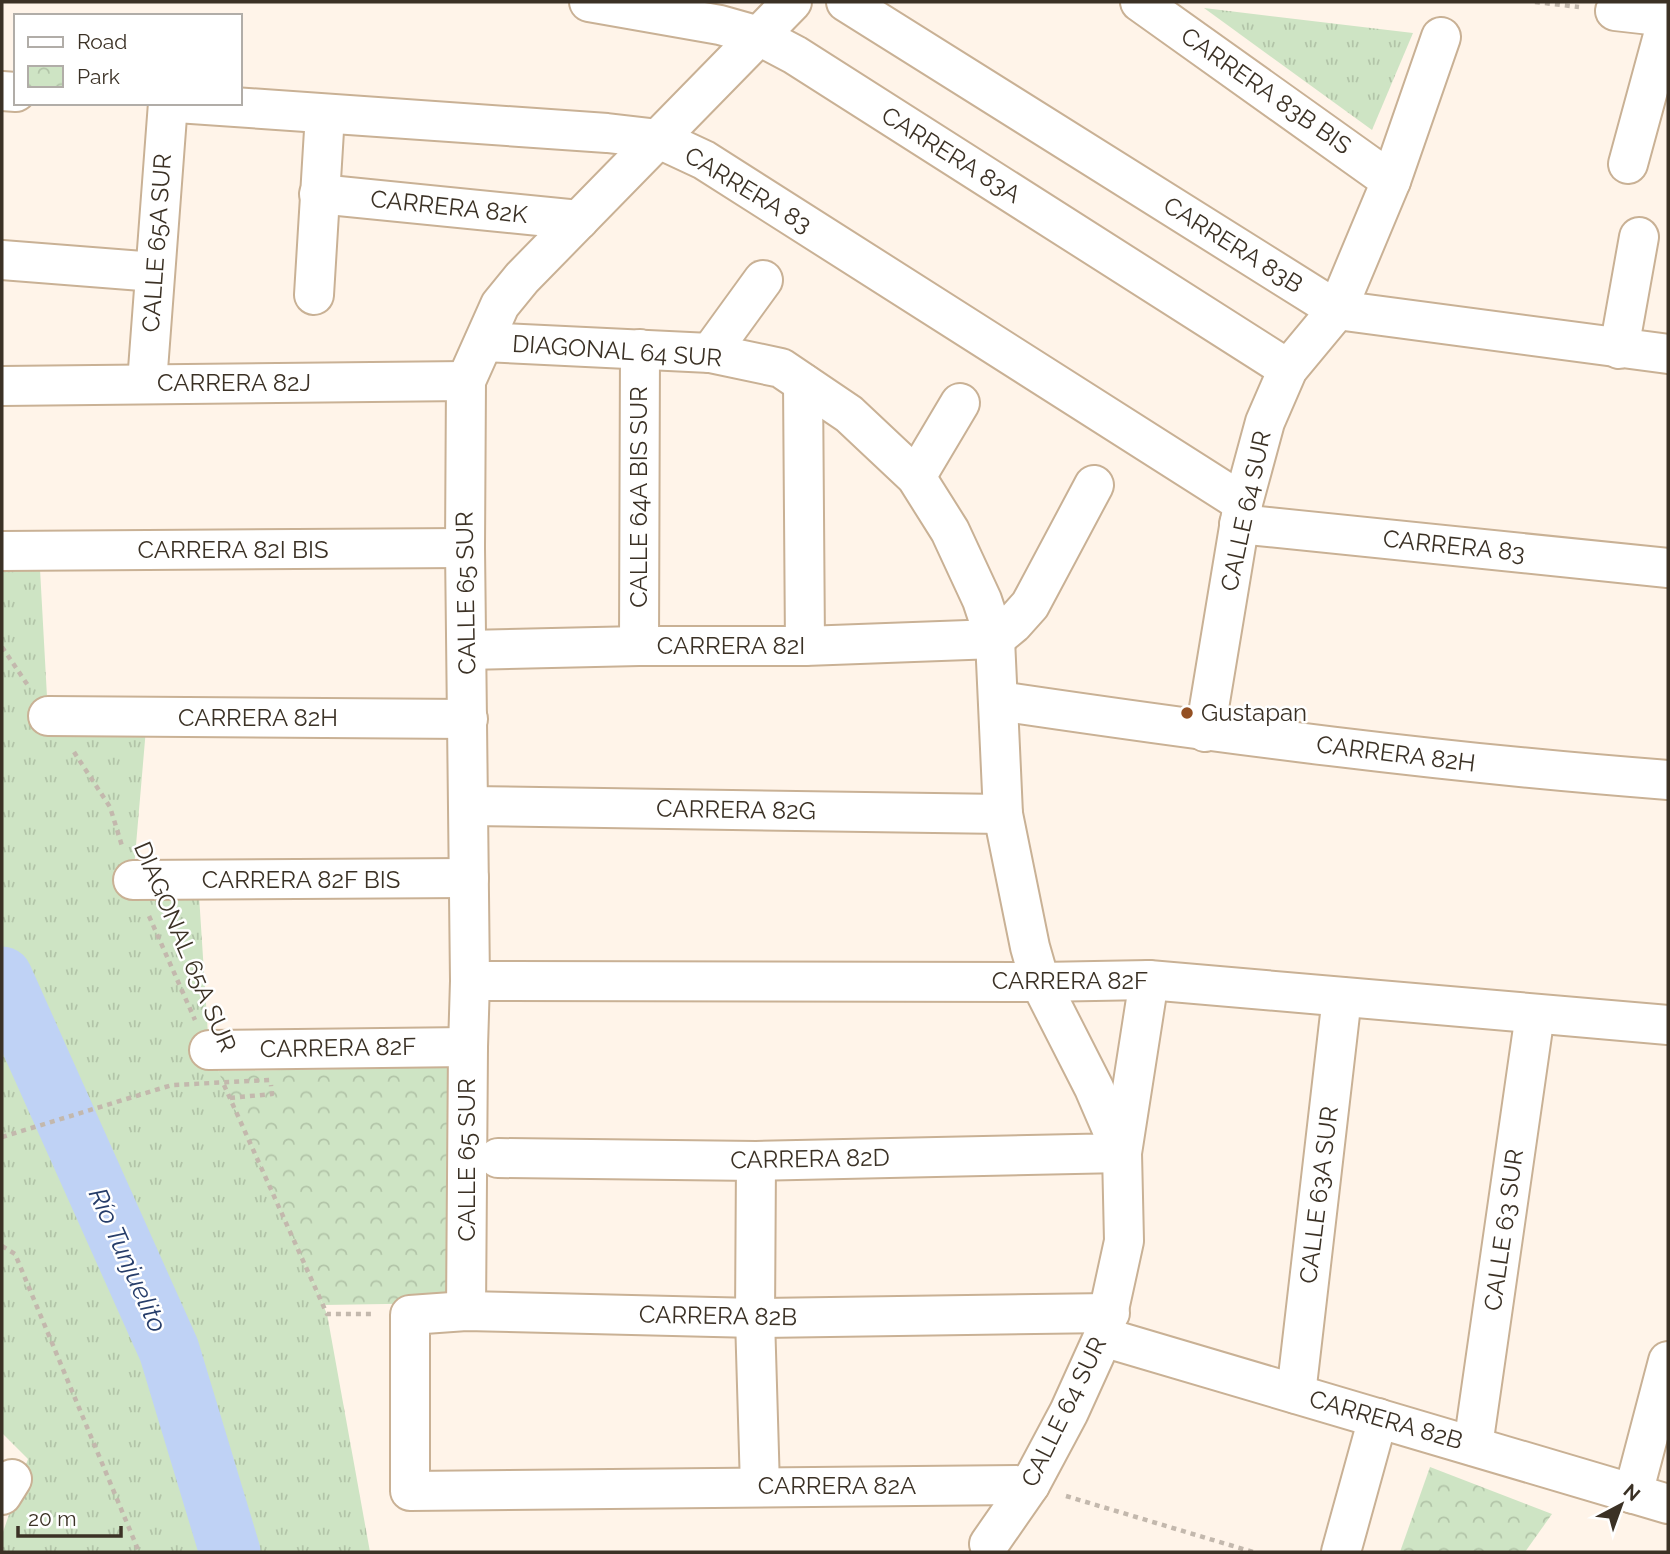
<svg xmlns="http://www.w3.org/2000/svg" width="1670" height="1554" font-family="Raleway,sans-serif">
<defs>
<pattern id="grass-tufts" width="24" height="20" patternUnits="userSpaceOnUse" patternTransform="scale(1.75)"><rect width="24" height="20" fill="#cee4c4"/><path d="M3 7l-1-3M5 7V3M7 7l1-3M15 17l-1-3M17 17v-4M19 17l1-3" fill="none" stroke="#b2c4a8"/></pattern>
<pattern id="park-crowns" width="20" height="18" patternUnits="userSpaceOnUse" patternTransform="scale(1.75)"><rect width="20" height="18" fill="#cee4c4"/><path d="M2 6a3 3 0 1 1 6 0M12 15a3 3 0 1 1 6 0" fill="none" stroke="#b2c4a8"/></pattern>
</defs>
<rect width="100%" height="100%" fill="#fff4e9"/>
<!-- grass -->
<g fill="url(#grass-tufts)">
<path d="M1204,8l209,25 -41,97z"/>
<path d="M39,551l9,164 99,2 -14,163h65l11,170 118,264 43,238h-368v-17l26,-76 -26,-26v-881z"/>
</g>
<!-- park -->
<g fill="url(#park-crowns)">
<path d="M456,1067l-7,236 -126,2 -105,-234z"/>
<path d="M1430,1467l122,47 -27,38h-125z"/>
</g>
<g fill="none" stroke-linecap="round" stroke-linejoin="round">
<!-- river -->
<path stroke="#bfd2f5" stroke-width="61" d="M2,977l167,373 61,202"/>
<defs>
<g id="minor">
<path d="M589,2l131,23 39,11 36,19 493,314"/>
<path d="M846,2l491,308 331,44"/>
<path d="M1140,2l251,179"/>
<path d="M1615,11l53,6"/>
<path d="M2,91l14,1"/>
<path d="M177,103l430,30 52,6 45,21 539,343"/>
<path d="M1628,164l40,-147"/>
<path d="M319,194l260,26"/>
<path d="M2,260l153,12"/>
<path d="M314,295l11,-181"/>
<path d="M484,342l226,11 71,15 68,46 67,63 34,54 32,69 13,39 8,175 27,133 10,35 54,106 28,65 -366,8 -258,-3"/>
<path d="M1619,349l20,-112"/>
<path d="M710,353l53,-73"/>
<path d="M147,383l21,-280"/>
<path d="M803,383l2,263"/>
<path d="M2,386l464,-5"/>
<path d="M916,477l44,-74"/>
<path d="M1239,524l429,44"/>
<path d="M2,551l463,-3"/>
<path d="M639,646l1,-297"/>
<path d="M467,650l172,-4h166l190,-7 18,-15 17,-19 64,-120"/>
<path d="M999,701c223,33 445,62 669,79"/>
<path d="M48,716l420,3"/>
<path d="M1205,732l38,-229 22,-81 23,-53 49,-59 54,-129 50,-144"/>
<path d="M469,806l534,8"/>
<path d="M133,880l336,-2"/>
<path d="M470,981l570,1 109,-2 519,45"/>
<path d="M209,1050l259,-3"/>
<path d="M756,1161l-1,157 5,169"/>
<path d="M466,1311l2,-264 2,-66 -5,-433 1,-167 34,-76 22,-27 270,-276"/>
<path d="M1103,1337l565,167"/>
<path d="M1296,1394l46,-397"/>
<path d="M1473,1446l62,-432"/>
<path d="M1030,1485l-620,6v-176l56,-4 289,7 355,-5"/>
<path d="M1633,1494l35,-133"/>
<path d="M2,1495l10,-16"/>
<path d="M989,1544l41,-59 39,-73 34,-75 21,-96 -2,-88 27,-173"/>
<path d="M1341,1552l37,-134"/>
</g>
</defs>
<!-- minor casing -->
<use href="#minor" stroke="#c9b195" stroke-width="42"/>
<!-- path -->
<g stroke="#c3b8ad" stroke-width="4.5" stroke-dasharray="5 5" stroke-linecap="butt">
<path d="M1535,2l44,5"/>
<path d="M2,647l27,40"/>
<path d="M74,752l36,55 12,39"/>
<path d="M149,916l46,104"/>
<path d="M224,1085l103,229h48"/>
<path d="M230,1098l42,-4 -1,-9"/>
<path d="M2,1246l13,8 124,298"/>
<path d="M1066,1496l187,56"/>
</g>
<!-- minor -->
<use href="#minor" stroke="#fff" stroke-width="38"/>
<!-- path-bridge -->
<path stroke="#c3b8ad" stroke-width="4.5" stroke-dasharray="5 5" stroke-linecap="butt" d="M2,1137l170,-52 99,-5"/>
</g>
<!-- markers -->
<circle fill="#945023" stroke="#fff" stroke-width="2.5" cx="1187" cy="713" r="7"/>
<g text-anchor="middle" stroke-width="5" stroke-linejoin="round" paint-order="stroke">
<!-- street labels -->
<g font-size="24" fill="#3b3125" stroke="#fff">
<text transform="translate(1266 91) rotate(35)" y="8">CARRERA 83B BIS</text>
<text transform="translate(951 155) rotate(32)" y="8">CARRERA 83A</text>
<text transform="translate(748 190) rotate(31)" y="8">CARRERA 83</text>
<text transform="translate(449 207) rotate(6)" y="8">CARRERA 82K</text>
<text transform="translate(157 243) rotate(-86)" y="8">CALLE 65A SUR</text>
<text transform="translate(1233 245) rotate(32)" y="8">CARRERA 83B</text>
<text transform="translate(617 351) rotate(4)" y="8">DIAGONAL 64 SUR</text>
<text x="234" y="391">CARRERA 82J</text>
<text transform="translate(639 497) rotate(-90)" y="8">CALLE 64A BIS SUR</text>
<text transform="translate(1246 511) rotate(-78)" y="8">CALLE 64 SUR</text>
<text transform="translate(1454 546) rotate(6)" y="8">CARRERA 83</text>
<text x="233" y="558">CARRERA 82I BIS</text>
<text transform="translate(466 593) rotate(-91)" y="8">CALLE 65 SUR</text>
<text x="731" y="654">CARRERA 82I</text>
<text x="258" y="726">CARRERA 82H</text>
<text transform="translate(1396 754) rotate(7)" y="8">CARRERA 82H</text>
<text transform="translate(736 810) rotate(1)" y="8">CARRERA 82G</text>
<text x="301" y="888">CARRERA 82F BIS</text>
<text transform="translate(185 947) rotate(67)" y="8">DIAGONAL 65A SUR</text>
<text x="1070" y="989">CARRERA 82F</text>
<text transform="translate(338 1048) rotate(-1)" y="8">CARRERA 82F</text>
<text transform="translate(810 1159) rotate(-1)" y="8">CARRERA 82D</text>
<text transform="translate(467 1160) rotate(-90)" y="8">CALLE 65 SUR</text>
<text transform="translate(1319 1195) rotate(-83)" y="8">CALLE 63A SUR</text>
<text transform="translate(1504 1230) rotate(-82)" y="8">CALLE 63 SUR</text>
<text transform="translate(718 1316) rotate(1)" y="8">CARRERA 82B</text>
<text transform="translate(1064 1412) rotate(-64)" y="8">CALLE 64 SUR</text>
<text transform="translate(1386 1420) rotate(16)" y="8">CARRERA 82B</text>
<text x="837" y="1494">CARRERA 82A</text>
</g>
<!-- poi labels -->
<g font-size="24" fill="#3b3125" stroke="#fff" text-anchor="start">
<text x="1201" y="721">Gustapan</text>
</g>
<!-- water labels -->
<g font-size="26" font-style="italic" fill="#263d6a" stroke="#fff">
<text transform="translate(128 1260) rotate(66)" y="9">Río Tunjuelito</text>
</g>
</g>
<!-- border -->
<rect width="1670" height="1554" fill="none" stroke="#3b3125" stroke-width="7"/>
<!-- legend -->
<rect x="14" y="14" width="228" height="91" fill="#ffffff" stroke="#b1ada8" stroke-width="2"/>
<rect x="28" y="37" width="35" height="10" fill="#ffffff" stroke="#b1ada8" stroke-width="2"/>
<text x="77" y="49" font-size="21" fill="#3b3125">Road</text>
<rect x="28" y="66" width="35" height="21" fill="url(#park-crowns)" stroke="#b1ada8" stroke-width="2"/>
<text x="77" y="84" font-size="21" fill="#3b3125">Park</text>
<!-- north arrow -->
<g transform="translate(1621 1505) rotate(41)" stroke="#ffffff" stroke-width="5" paint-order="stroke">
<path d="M0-5L12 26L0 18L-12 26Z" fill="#3b3125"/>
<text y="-10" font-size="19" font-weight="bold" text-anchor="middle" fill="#3b3125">N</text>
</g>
<!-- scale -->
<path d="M18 1526v10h103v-10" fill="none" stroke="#3b3125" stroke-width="3.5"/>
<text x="28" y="1526" font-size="21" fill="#3b3125" stroke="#ffffff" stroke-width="5" paint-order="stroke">20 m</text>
</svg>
